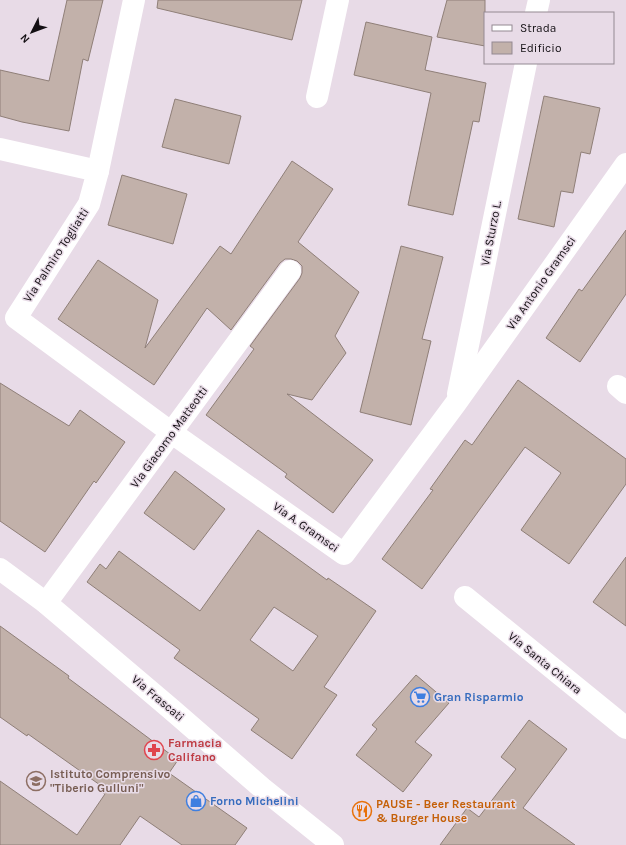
<svg xmlns="http://www.w3.org/2000/svg" width="626" height="845" font-family="Karla,sans-serif">
<rect width="100%" height="100%" fill="#e8dbe7"/>
<!-- building -->
<g fill="#c2b1aa" stroke="#8f7f78" fill-rule="evenodd">
<path d="M67,0h36l-15,61 -5,-2 -14,72 -47,-9 -22,-6v-46l49,11z"/>
<path d="M158,0h144l-10,40 -135,-32z"/>
<path d="M447,0h38v46l-48,-9z"/>
<path d="M366,22l66,15 -7,33 61,13 -7,39 -6,-1 -20,94 -45,-10 23,-112 -77,-18z"/>
<path d="M544,96l56,12 -10,46 -9,-2 -8,41 -12,-2 -7,36 -36,-8z"/>
<path d="M175,99l66,17 -12,48 -67,-17z"/>
<path d="M292,161l41,28 -35,53 61,50 -24,44 11,17 -34,47 -25,-6 86,66 -40,53 -48,-36 2,-3 -81,-59 48,-66 -4,-3 50,-68 2,-5v-7l-5,-5 -6,-2h-6l-5,4 -49,67 -24,-22 -53,77 -96,-66 40,-59 60,40 -13,48 75,-102 11,8z"/>
<path d="M122,175l65,19 -14,50 -65,-19z"/>
<path d="M626,230v64l-46,68 -34,-24 33,-49 3,2z"/>
<path d="M401,246l42,11 -21,82 9,2 -20,84 -51,-13z"/>
<path d="M518,380l108,79v25l-57,80 -48,-34 40,-57 -36,-26 -103,142 -40,-30 51,-69 -3,-1 35,-49 7,5z"/>
<path d="M0,383l69,43 11,-16 45,32 -29,41 -2,-2 -49,71 -45,-31z"/>
<path d="M175,471l50,38 -31,41 -50,-37z"/>
<path d="M258,530l69,50 1,-2 48,33 -52,76 13,8 -45,64 -41,-29 8,-11 -85,-61 6,-8 -93,-68 13,-18 6,5 13,-18 81,60zM274,607l44,29 -25,35 -43,-31z"/>
<path d="M626,557v69l-33,-24z"/>
<path d="M0,626l69,50 -1,2 110,82 -9,13 78,55 -12,17h-53l-42,-29 -20,29h-120v-64l77,54 28,-41 -8,-5 3,-4 -72,-51 -1,2 -27,-19z"/>
<path d="M416,675l33,28 -34,39 17,13 -29,37 -47,-37 21,-26 -5,-4z"/>
<path d="M529,720l38,29 -44,59 52,37h-135l27,-37 12,9 37,-48 -15,-12z"/>
</g>
<g fill="none" stroke-linecap="round" stroke-linejoin="round">
<!-- street -->
<g stroke="#fff" stroke-width="22">
<path d="M134,0l-36,171 -9,33 -73,114 156,115 172,121 112,-151 170,-239"/>
<path d="M536,13l3,-13"/>
<path d="M317,97l21,-97"/>
<path d="M0,149l98,22"/>
<path d="M618,386l8,7"/>
<path d="M458,394l68,-331"/>
<path d="M465,597l161,131"/>
<path d="M46,603l244,-332"/>
</g>
<!-- secondary -->
<path stroke="#fff" stroke-width="22" d="M0,569l46,34 125,106 91,79 71,57"/>
</g>
<!-- icons -->
<defs>
<symbol id="supermarket-ring" viewBox="-11 -11 22 22"><circle r="9.5" fill="#e8dbe7" stroke="#3f7fe0" stroke-width="1.5"/><path d="M-6-5.5h2.5l.6 2H6L4.5 2H-2.5L-4.4-4H-6ZM-1.5 3.2a1.3 1.3 0 1 0 .1 0ZM3 3.2a1.3 1.3 0 1 0 .1 0Z" fill="#3f7fe0"/></symbol>
<symbol id="pharmacy-ring" viewBox="-11 -11 22 22"><circle r="9.5" fill="#e8dbe7" stroke="#e0444e" stroke-width="1.5"/><path d="M-2-6h4v4h4v4h-4v4h-4v-4h-4v-4h4Z" fill="#e0444e"/></symbol>
<symbol id="school-ring" viewBox="-11 -11 22 22"><circle r="9.5" fill="#e8dbe7" stroke="#8d6e63" stroke-width="1.5"/><path d="M0-5L7-2L0 1L-7-2ZM-4 1L0 2.5L4 1V4Q0 6-4 4Z" fill="#8d6e63"/></symbol>
<symbol id="shop-ring" viewBox="-11 -11 22 22"><circle r="9.5" fill="#e8dbe7" stroke="#3f7fe0" stroke-width="1.5"/><path d="M-5-2.5h2.3a2.7 3.5 0 0 1 5.4 0H5L5.5 6h-11ZM-1.5-2.5h3a1.5 2.3 0 0 0-3 0Z" fill="#3f7fe0"/></symbol>
<symbol id="restaurant-ring" viewBox="-11 -11 22 22"><circle r="9.5" fill="#e8dbe7" stroke="#e8710a" stroke-width="1.5"/><path d="M-5-6h1v4h1v-4h1v4h1v-4h1v5L-1.5 .5V6h-2V.5L-5-1ZM5-6V6H3V1.5H1.5Q1.5-4 5-6Z" fill="#e8710a"/></symbol>
</defs>
<g fill-rule="evenodd">
<use href="#supermarket-ring" x="409" y="686" width="22" height="22"/>
<use href="#pharmacy-ring" x="143" y="739" width="22" height="22"/>
<use href="#school-ring" x="25" y="770" width="22" height="22"/>
<use href="#shop-ring" x="185" y="790" width="22" height="22"/>
<use href="#restaurant-ring" x="351" y="800" width="22" height="22"/>
</g>
<g text-anchor="middle" stroke-width="3" stroke-linejoin="round" paint-order="stroke">
<!-- street labels -->
<g font-size="12" fill="#130f13" stroke="#e8dbe7">
<text transform="translate(491 233) rotate(-79)" y="4">Via Sturzo L.</text>
<text transform="translate(56 255) rotate(-57)" y="4">Via Palmiro Togliatti</text>
<text transform="translate(541 283) rotate(-55)" y="4">Via Antonio Gramsci</text>
<text transform="translate(169 437) rotate(-54)" y="4">Via Giacomo Matteotti</text>
<text transform="translate(306 527) rotate(35)" y="4">Via A. Gramsci</text>
<text transform="translate(545 663) rotate(39)" y="4">Via Santa Chiara</text>
<text transform="translate(158 698) rotate(40)" y="4">Via Frascati</text>
</g>
<!-- shop labels -->
<g font-size="12" font-weight="bold" fill="#366cbe" stroke="#e8dbe7" text-anchor="start">
<text x="434" y="701">Gran Risparmio</text>
<text x="210" y="805">Forno Michelini</text>
</g>
<!-- health labels -->
<g font-size="12" font-weight="bold" fill="#be3a42" stroke="#e8dbe7" text-anchor="start">
<text x="168" y="747">Farmacia<tspan x="168" dy="14">Califano</tspan></text>
</g>
<!-- education labels -->
<g font-size="12" font-weight="bold" fill="#785e54" stroke="#e8dbe7" text-anchor="start">
<text x="50" y="778">Istituto Comprensivo<tspan x="50" dy="14">"Tiberio Gulluni"</tspan></text>
</g>
<!-- food labels -->
<g font-size="12" font-weight="bold" fill="#c56008" stroke="#e8dbe7" text-anchor="start">
<text x="376" y="808">PAUSE - Beer Restaurant<tspan x="376" dy="14">&amp; Burger House</tspan></text>
</g>
</g>
<!-- legend -->
<rect x="484" y="12" width="130" height="52" fill="#e8dbe7" stroke="#938992"/>
<rect x="492" y="25" width="20" height="6" fill="#ffffff" stroke="#938992"/>
<text x="520" y="32" font-size="12" fill="#130f13">Strada</text>
<rect x="492" y="42" width="20" height="12" fill="#c2b1aa" stroke="#938992"/>
<text x="520" y="52" font-size="12" fill="#130f13">Edificio</text>
<!-- north arrow -->
<g transform="translate(32 32) rotate(228)" stroke="#e8dbe7" stroke-width="3" paint-order="stroke">
<path d="M0-3L7 15L0 10L-7 15Z" fill="#130f13"/>
<text y="-6" font-size="11" font-weight="bold" text-anchor="middle" fill="#130f13">N</text>
</g>
</svg>
